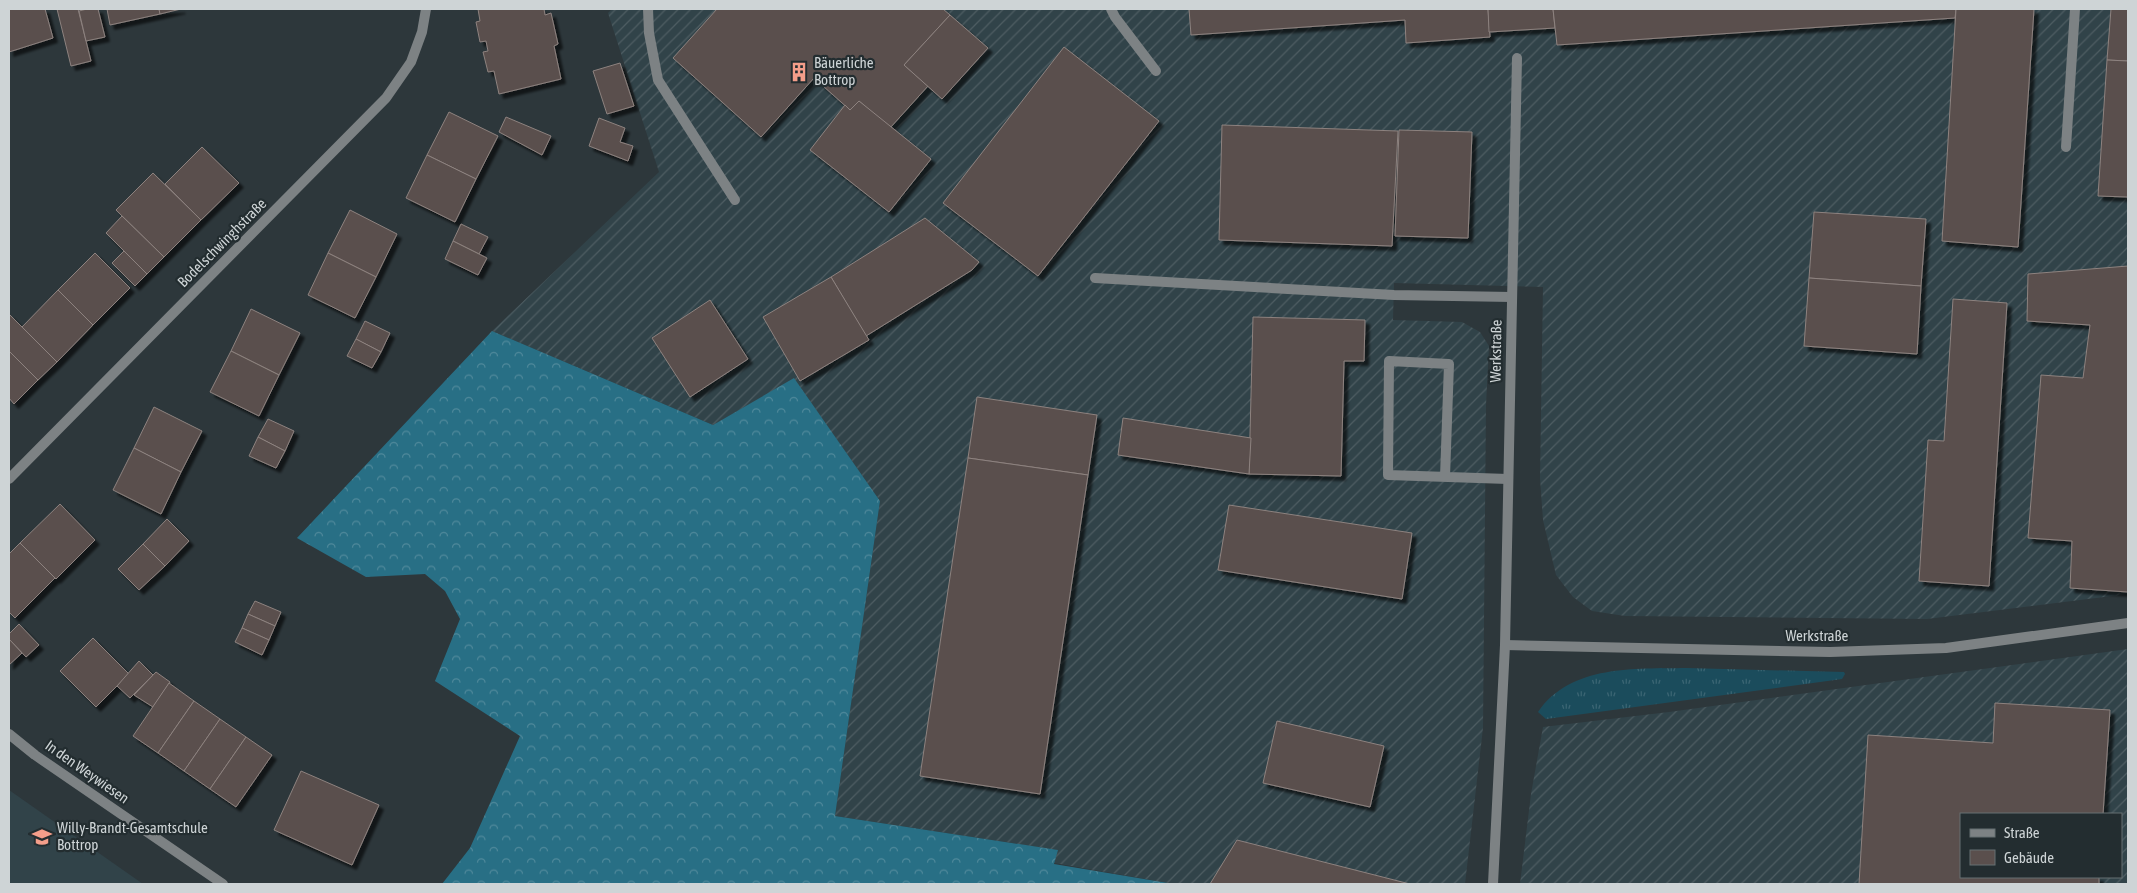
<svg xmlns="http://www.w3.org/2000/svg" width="2137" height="893" font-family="'Asap Condensed',sans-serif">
<defs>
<pattern id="industrial-furrows" width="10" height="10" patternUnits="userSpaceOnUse" patternTransform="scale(1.25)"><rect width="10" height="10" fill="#314349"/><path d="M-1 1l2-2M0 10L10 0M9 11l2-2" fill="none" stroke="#4e5d62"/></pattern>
<pattern id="grass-tufts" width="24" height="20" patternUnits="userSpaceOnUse" patternTransform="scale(1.25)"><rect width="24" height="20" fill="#1b4c5c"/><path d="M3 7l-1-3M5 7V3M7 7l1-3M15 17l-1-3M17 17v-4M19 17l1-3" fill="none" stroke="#3b6573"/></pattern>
<pattern id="forest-crowns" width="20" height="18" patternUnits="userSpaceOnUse" patternTransform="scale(1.25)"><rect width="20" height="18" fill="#286f85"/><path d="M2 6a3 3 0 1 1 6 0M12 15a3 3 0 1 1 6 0" fill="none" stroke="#50899b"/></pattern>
<filter id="shadow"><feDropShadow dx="4.5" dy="4.5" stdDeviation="1" flood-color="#0009"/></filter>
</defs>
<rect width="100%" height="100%" fill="#2d373b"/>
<!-- built -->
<path fill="#314349" d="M9,790l134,94h-134z"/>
<!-- industrial -->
<g fill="url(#industrial-furrows)" fill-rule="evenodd">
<path d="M612,9h1516v585l-201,25 -302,-3 -33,-5 -19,-14 -17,-22 -13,-55 -3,-42 3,-191 -149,-4 -1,37 69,2 18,10 9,14 -3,59 -3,323 -18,156h-291l-120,-21 3,-13 -222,-34 45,-315 -86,-122 -81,46 -221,-94 167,-159 -51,-159z"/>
<path d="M2128,649v235h-608l11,-90 12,-67 126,-15zM1961,814h160v63h-160z"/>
</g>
<!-- grass -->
<path fill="url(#grass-tufts)" d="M1686,668l158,4 1,2 -3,5 -296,40 -8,-7c33,-48 98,-43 148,-44z"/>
<!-- forest -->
<path fill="url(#forest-crowns)" d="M492,331l221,94 81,-47 86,123 -45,315 223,34 -4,14 120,20h-732l28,-36 50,-112 -85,-55 25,-62 -15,-28 -20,-17 -59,3 -69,-39z"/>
<!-- building -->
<g fill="#5a4f4d" stroke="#8d827f" filter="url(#shadow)">
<path d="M9,9h36l8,29 -44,14z"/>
<path d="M57,9h21l13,52 -20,5z"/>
<path d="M87,9h11l7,28 -19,4 -7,-30z"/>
<path d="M107,9h52l1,5 -50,11z"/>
<path d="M159,9h22l-21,5z"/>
<path d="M478,9h66l1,6 6,-2 7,31 -4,2 7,33 -62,15 -5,-23 -6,1 -5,-20 5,-1 -2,-10 -6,1 -4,-20 4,-1z"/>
<path d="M717,9h226l7,6 -46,50 24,21 -38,42 -31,-27 -9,9 -36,-32 -53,59 -88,-79z"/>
<path d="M1189,9h299l2,28 -84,6 -1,-23 -214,15z"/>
<path d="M1488,9h65l2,19 -66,4z"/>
<path d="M1553,9h403l-1,9 -398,27z"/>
<path d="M1956,9h78l-16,238 -76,-6z"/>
<path d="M2111,9h17v52l-21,-1z"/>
<path d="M950,15l38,33 -46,51 -38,-34z"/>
<path d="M1064,47l95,74 -121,155 -95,-73z"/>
<path d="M2107,60l21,1v136l-30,-1z"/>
<path d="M620,63l14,43 -27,8 -14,-43z"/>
<path d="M859,101l72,58 -42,53 -79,-62 35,-45 5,5z"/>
<path d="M449,112l49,24 -22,43 -49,-24z"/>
<path d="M506,117l45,19 -9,19 -43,-23z"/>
<path d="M599,118l26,10 -5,14 13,4 -5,15 -39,-15z"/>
<path d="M1222,125l176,6 -6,115 -173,-6z"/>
<path d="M1399,130l73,2 -4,106 -73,-2z"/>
<path d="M202,147l37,36 -38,37 -36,-36z"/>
<path d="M427,155l49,24 -21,43 -49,-24z"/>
<path d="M153,173l48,47 -37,37 -48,-47z"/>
<path d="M350,210l47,24 -21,43 -48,-24z"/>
<path d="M1814,212l112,7 -5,67 -112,-8z"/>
<path d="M122,216l42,41 -17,17 -41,-41z"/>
<path d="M925,218l54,44 -7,8 -106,66 -35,-59z"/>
<path d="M461,224l27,13 -9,17 -26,-13z"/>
<path d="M453,241l34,17 -9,17 -33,-16z"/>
<path d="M124,251l23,23 -12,12 -23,-23z"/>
<path d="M95,253l35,35 -37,37 -35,-35z"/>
<path d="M328,253l48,24 -21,41 -47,-23z"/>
<path d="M2128,266v326l-58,-4 2,-47 -44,-3 13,-163 42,3 7,-53 -63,-4 1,-47z"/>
<path d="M831,277l38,63 -69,41 -37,-64z"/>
<path d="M1809,278l112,8 -4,68 -113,-8z"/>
<path d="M58,290l35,35 -36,37 -35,-35z"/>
<path d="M1953,299l54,4 -18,283 -70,-5 9,-141 16,1z"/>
<path d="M710,300l38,59 -58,38 -38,-59z"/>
<path d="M251,309l49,24 -21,42 -48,-24z"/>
<path d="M9,314l48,48 -19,18 -29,-29z"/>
<path d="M1253,317l112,3 -1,41h-20l-3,115 -92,-2z"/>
<path d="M365,321l25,12 -9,19 -25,-13z"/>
<path d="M356,339l25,13 -9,16 -25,-12z"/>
<path d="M9,351l29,29 -24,24 -5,-6z"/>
<path d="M231,351l48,24 -20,41 -49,-24z"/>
<path d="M977,397l120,18 -9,60 -120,-17z"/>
<path d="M154,407l48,24 -21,41 -47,-24z"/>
<path d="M1123,418l128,20 -2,36 -131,-19z"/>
<path d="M268,419l26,12 -9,20 -27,-14z"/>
<path d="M258,437l27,14 -9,17 -27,-12z"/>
<path d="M134,448l47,24 -20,42 -48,-24z"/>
<path d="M968,458l120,17 -48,319 -120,-18z"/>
<path d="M60,504l35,36 -39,39 -36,-36z"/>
<path d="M1229,505l183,28 -10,66 -184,-29z"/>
<path d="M167,519l22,22 -24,25 -22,-22z"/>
<path d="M20,543l35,35 -40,40 -6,-6v-58z"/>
<path d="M143,544l22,22 -26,24 -21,-21z"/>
<path d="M255,601l26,11 -6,14 -27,-12z"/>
<path d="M248,614l27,12 -6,14 -27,-12z"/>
<path d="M19,624l20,21 -13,12 -17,-18v-5z"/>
<path d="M242,628l27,12 -7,15 -27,-13z"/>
<path d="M93,638l36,36 -33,33 -36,-36z"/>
<path d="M9,639l13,14 -13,12z"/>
<path d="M139,661l14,14 -23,23 -13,-12z"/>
<path d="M156,672l14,10 -17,25 -19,-12z"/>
<path d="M169,683l25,18 -36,52 -25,-17z"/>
<path d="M194,701l26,18 -36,52 -26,-18z"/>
<path d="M1995,703l115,7 -7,104h-142v63h138v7h-240l9,-149 125,8z"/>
<path d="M220,719l26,18 -36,52 -26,-18z"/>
<path d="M1277,721l107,25 -14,61 -107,-24z"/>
<path d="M246,737l26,18 -36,52 -26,-18z"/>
<path d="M301,771l78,34 -27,60 -78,-35z"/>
<path d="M1237,840l173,44h-200z"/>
</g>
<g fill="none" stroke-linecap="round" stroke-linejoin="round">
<!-- lane -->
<g stroke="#7d8284" stroke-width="10">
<path d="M648,9l1,24 9,47 77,120"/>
<path d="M1111,9l4,8 41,54"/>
<path d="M2066,147l9,-138"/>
<path d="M1095,278l299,17 118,2"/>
<path d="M1445,477l4,-113 -60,-3 -1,114 120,4"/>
</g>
<!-- street -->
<g stroke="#7d8284" stroke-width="10">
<path d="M9,479l377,-381 25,-36 11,-30 4,-23"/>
<path d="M1505,645l325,7 116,-4 182,-25"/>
<path d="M9,734l26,21 188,129"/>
<path d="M1493,884l12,-239 12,-587"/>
</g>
</g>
<!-- icons -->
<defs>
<symbol id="building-bare" viewBox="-9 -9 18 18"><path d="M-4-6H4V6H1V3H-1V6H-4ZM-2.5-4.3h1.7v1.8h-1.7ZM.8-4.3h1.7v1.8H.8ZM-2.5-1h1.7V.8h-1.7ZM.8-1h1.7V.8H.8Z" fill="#f49e8a" stroke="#232d30" stroke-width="2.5" paint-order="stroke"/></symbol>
<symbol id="school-bare" viewBox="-9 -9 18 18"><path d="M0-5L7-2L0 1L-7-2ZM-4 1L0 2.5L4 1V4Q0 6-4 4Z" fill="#f49e8a" stroke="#232d30" stroke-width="2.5" paint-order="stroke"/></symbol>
</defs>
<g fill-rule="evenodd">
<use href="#building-bare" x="785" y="58" width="28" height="28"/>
<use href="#school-bare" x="28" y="823" width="28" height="28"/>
</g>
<g text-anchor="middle" stroke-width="4.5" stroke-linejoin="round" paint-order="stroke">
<!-- poi labels -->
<g font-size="15" fill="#ced4d6" stroke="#232d30" text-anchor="start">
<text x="814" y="68">Bäuerliche<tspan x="814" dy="17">Bottrop</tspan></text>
<text x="57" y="833">Willy-Brandt-Gesamtschule<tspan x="57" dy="17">Bottrop</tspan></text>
</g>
<!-- street labels -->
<g font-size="15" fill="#ced4d6" stroke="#232d30">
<text transform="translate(222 243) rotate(-45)" y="5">Bodelschwinghstraße</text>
<text transform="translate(1496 351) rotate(-89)" y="5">Werkstraße</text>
<text x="1817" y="641">Werkstraße</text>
<text transform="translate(87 772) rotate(35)" y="5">In den Weywiesen</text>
</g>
</g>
<!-- border -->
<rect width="2137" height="893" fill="none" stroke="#ced4d6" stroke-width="20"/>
<!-- legend -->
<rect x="1960" y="813" width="162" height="65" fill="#232d30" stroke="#677072"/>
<rect x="1970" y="829" width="25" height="8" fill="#7d8284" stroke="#677072"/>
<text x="2004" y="838" font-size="15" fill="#ced4d6">Straße</text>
<rect x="1970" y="850" width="25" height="15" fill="#5a4f4d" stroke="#677072"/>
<text x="2004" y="863" font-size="15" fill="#ced4d6">Gebäude</text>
</svg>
